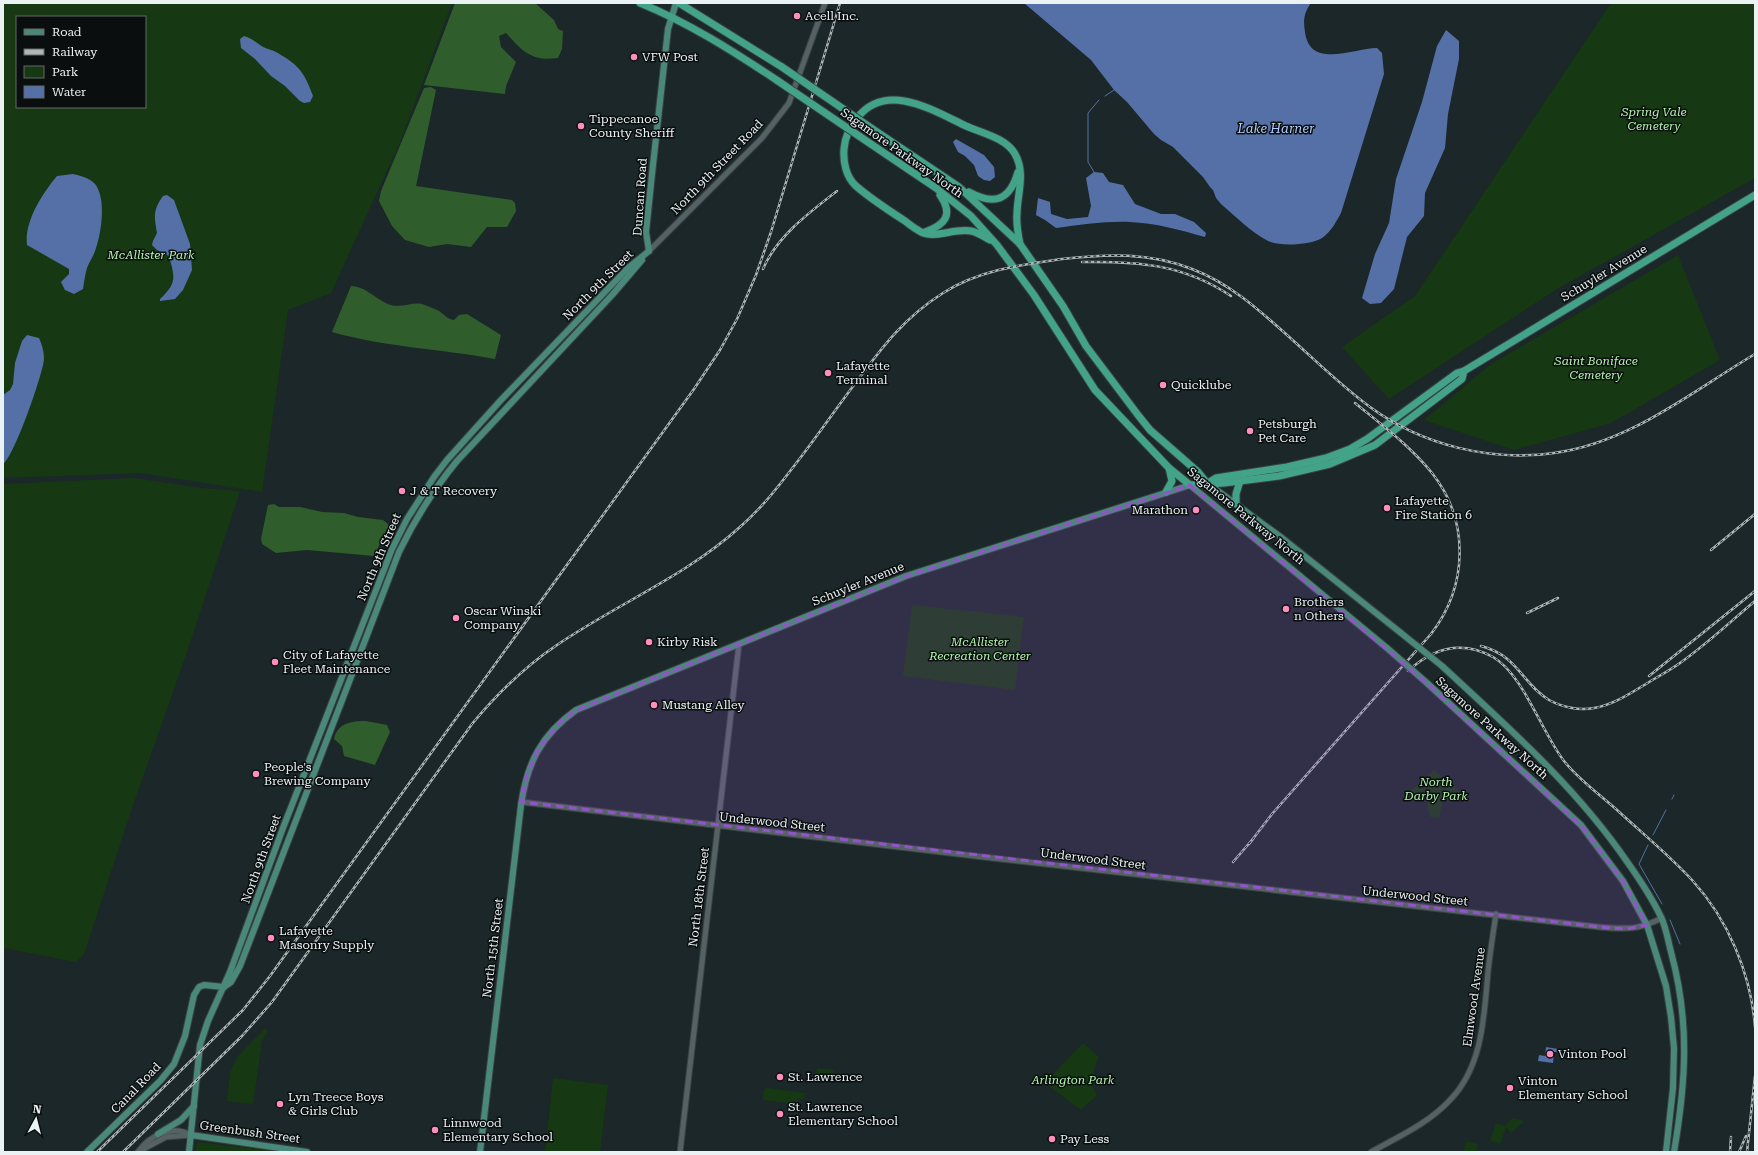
<svg xmlns="http://www.w3.org/2000/svg" width="1758" height="1155" font-family="'Roboto Serif',serif">
<rect width="100%" height="100%" fill="#1b2728"/>
<!-- green -->
<g fill="#163913" fill-rule="evenodd">
<path d="M3,3h449l-51,137 -70,153 -43,17 -26,182 -121,-19 -138,5zM17,17h128v90h-128z"/>
<path d="M1611,3h144v175l-198,111 -168,110 -47,-52 73,-51z"/>
<path d="M1678,255l42,105 -109,63 -97,27 -90,-30 67,-56z"/>
<path d="M134,478l68,10 38,3 -53,161 -55,156 -48,146 -8,8 -73,-14v-464z"/>
<path d="M912,605l112,12 -9,73 -112,-14z"/>
<path d="M1434,770l38,32 -29,-2 -4,18 -9,-1 -4,-19 -20,-3z"/>
<path d="M265,1028l3,4 -6,8 -9,64 -26,-3 3,-29 8,-16z"/>
<path d="M1083,1043l16,14c-6,12 -10,26 -2,38l-16,15 -36,-27z"/>
<path d="M817,1068l17,2 -1,7 -17,-2z"/>
<path d="M553,1078l55,7 -8,67h-55z"/>
<path d="M768,1088l37,5 -1,6h-6l-1,5 -34,-4 1,-11z"/>
<path d="M1513,1118l11,3 -13,12 -5,-6 -6,17 -10,-3 6,-18 9,3z"/>
<path d="M1466,1141l12,3 -2,8h-13z"/>
<path d="M197,1142l87,10h-89z"/>
</g>
<!-- forest -->
<g fill="#305d2c">
<path d="M455,3h80l19,17 4,9 5,2 -1,18 -4,9c-26,4 -36,-7 -52,-25l-7,3 2,11 15,15 -10,24 -1,8 -81,-9z"/>
<path d="M431,87l5,3 -20,96 96,14 3,3 1,8 -9,16h-20l-16,20 -24,-3 -18,3 -24,-7 -13,-14 -13,-25 2,-10 43,-103z"/>
<path d="M351,286c15,0 26,15 40,19 10,3 21,-3 31,-1 5,2 12,4 17,7 6,4 8,8 15,9l5,-5 8,-1 34,21 -6,24c-54,-10 -110,-12 -163,-27z"/>
<path d="M274,504l5,3h21l22,5 22,1 14,4 25,3 6,5 -15,31 -67,-6 -31,3 -14,-9 -1,-5 7,-34z"/>
<path d="M366,721l21,4 3,7 -15,33 -31,-9 -2,-10 -8,-7c3,-16 18,-18 32,-18z"/>
</g>
<!-- water -->
<g fill="#5470a6">
<path d="M1024,3h287c-7,10 -8,17 -6,29 5,38 49,16 72,16l5,5 2,21 -43,139c-5,9 -10,19 -19,25 -11,7 -42,9 -54,3 -16,-8 -33,-25 -47,-37l-5,-6 -3,-8 -3,-3 -7,-10 -30,-30 -12,-7 -7,-6 -27,-32 -13,-12 -23,-30z"/>
<path d="M1446,30l13,11v18l-11,55 -3,34 -20,45 -1,23 -17,21 -13,52 -13,14 -11,1 -8,-6 13,-44 14,-31 7,-44 26,-77 15,-56z"/>
<path d="M244,36c7,2 10,5 16,9 4,3 9,4 14,6 24,13 30,20 39,45l-3,6 -6,1 -4,-2 -15,-15 -14,-10 -16,-17 -14,-11 -1,-9z"/>
<path d="M956,139l28,16 10,12 1,10 -5,4 -6,-1 -6,-4 -4,-11 -9,-9 -7,-4 -5,-10z"/>
<path d="M1094,172l9,1 6,9 14,3 12,19 26,10h14l19,8 12,11 -1,4c-25,-7 -50,-14 -75,-15 -25,-1 -50,3 -74,6l-11,-8 -9,-5 2,-17 12,4 1,12 16,5 21,-2 3,-11 -5,-28z"/>
<path d="M73,174c8,2 17,4 22,10 12,15 6,51 0,67 -2,6 -6,11 -8,17 -2,7 -3,14 -4,21l-9,5 -9,-4 -4,-8 8,-8v-5l-42,-24c-3,-23 15,-51 30,-69z"/>
<path d="M167,195l7,5 16,44 2,26 -9,20 -8,9 -15,2v-2c17,-16 15,-21 9,-43l-12,-6 -5,-5 1,-4 4,-8c-3,-17 -4,-23 6,-37z"/>
<path d="M27,335l12,3c3,7 5,13 5,21 -1,15 -30,98 -41,105v-69l7,-5 3,-6 2,-21 7,-22z"/>
<path d="M1546,1047l12,2v3h-4l-1,11 -15,-2 1,-6 6,1z"/>
</g>
<g fill="none" stroke-linecap="round" stroke-linejoin="round">
<!-- stream -->
<g stroke="#5470a6" stroke-width="1">
<path d="M1105,96l9,-6"/>
<path d="M1094,172l-6,-10v-49l11,-13"/>
<path d="M1672,799l2,-4"/>
<path d="M1653,835l13,-25"/>
<path d="M1648,845l-9,19 23,40"/>
<path d="M1670,920l10,24"/>
</g>
<defs>
<g id="minor">
<path d="M649,251l113,-113 27,-35 36,-100"/>
<path d="M521,802l462,55 616,70c27,2 37,4 63,-9"/>
<path d="M138,1152c11,-16 34,-28 53,-17"/>
<path d="M138,1152l28,-15 25,-2"/>
<path d="M680,1152l59,-508"/>
<path d="M1371,1152c27,-15 58,-29 79,-52 33,-34 34,-84 38,-128 2,-19 5,-38 8,-58"/>
</g>
<g id="major">
<path d="M649,251l-3,-19 6,-58 16,-145 8,-26"/>
<path d="M1207,483l75,55 119,95"/>
<path d="M1442,666c67,62 134,121 186,197 12,17 24,35 33,54 5,10 7,24 10,35 19,70 15,129 3,200"/>
<path d="M1427,683l154,142 42,56 24,44 19,61 5,31 3,31 -1,40 -7,64"/>
<path d="M224,987l7,-5 9,-16 159,-414c16,-33 35,-63 58,-91l156,-167 29,-34"/>
<path d="M158,1134l23,-14 13,-14"/>
<path d="M191,1135l116,17"/>
<path d="M87,1152l73,-71 14,-17 11,-28 9,-41 5,-8 5,-2 20,2"/>
<path d="M189,1152l11,-107 8,-24 22,-49 53,-144 109,-279 15,-30 27,-42 13,-17 54,-60 127,-132 21,-17"/>
<path d="M480,1152l41,-347c6,-42 20,-70 55,-95l330,-134 284,-91 197,163"/>
</g>
<g id="highway">
<path d="M640,3c49,20 93,48 138,78"/>
<path d="M679,3l103,64"/>
<path d="M871,128l88,59 61,57 43,62 23,40 52,69 12,15 48,42 9,11"/>
<path d="M859,136l77,52 35,28 26,29 37,50 61,95 74,78 21,17 34,-2 55,-7 51,-12 45,-19 87,-66 2,-8"/>
<path d="M969,192c26,14 41,8 49,-20"/>
<path d="M925,232c20,-7 29,-17 15,-37"/>
<path d="M990,240c-5,-3 -13,-8 -19,-9 -16,-3 -33,7 -48,2 -6,-3 -13,-8 -18,-12 -17,-11 -34,-22 -49,-35 -10,-9 -13,-24 -12,-37 1,-12 6,-23 14,-32 29,-36 76,-6 108,9 16,7 40,12 49,28 11,19 2,41 2,60 -1,10 1,20 3,30"/>
<path d="M1208,483l8,-5 71,-11 39,-9 24,-9 17,-10 90,-66 7,-2 291,-176"/>
<path d="M1166,492l6,-11 -3,-13"/>
<path d="M1236,504v-10l4,-13"/>
</g>
</defs>
<!-- minor casing -->
<use href="#minor" stroke="#384142" stroke-width="7"/>
<!-- major casing -->
<use href="#major" stroke="#384142" stroke-width="8"/>
<!-- highway casing -->
<use href="#highway" stroke="#384142" stroke-width="9"/>
<!-- minor -->
<use href="#minor" stroke="#556263" stroke-width="5"/>
<!-- major -->
<use href="#major" stroke="#4a897a" stroke-width="6"/>
<!-- highway -->
<use href="#highway" stroke="#43a389" stroke-width="7"/>
<defs>
<g id="rail">
<path d="M1082,262c55,-1 101,2 149,34"/>
<path d="M763,269c14,-33 47,-57 74,-78"/>
<path d="M1711,550l44,-36"/>
<path d="M1527,613l31,-15"/>
<path d="M1481,646c38,10 40,37 68,54 13,7 30,11 45,8 19,-3 35,-14 52,-24 11,-7 23,-13 34,-21 26,-18 50,-41 75,-62"/>
<path d="M1408,671c25,-23 54,-31 85,-14 30,17 49,76 71,104 14,18 35,33 53,49 25,23 52,45 75,70 36,39 59,94 63,147"/>
<path d="M1649,676l106,-85"/>
<path d="M1249,844l23,-30 159,-180c37,-48 39,-113 1,-161 -22,-27 -50,-48 -77,-70"/>
<path d="M1233,862l20,-23"/>
<path d="M97,1152l146,-142 27,-34 424,-587 26,-39 17,-31 19,-44 15,-43 69,-229"/>
<path d="M123,1152l119,-116 30,-34 200,-278c25,-30 52,-57 85,-79 60,-41 129,-69 183,-118 24,-21 42,-45 61,-70 19,-25 37,-51 56,-76 26,-35 48,-64 86,-88 36,-23 77,-28 119,-34 44,-5 87,-7 130,10 37,14 66,40 95,66 27,24 53,50 83,72 52,38 120,55 184,46 76,-10 137,-61 201,-99"/>
<path d="M1730,1152l1,-15"/>
<path d="M1739,1152l7,-16"/>
<path d="M1747,1152l8,-76"/>
</g>
</defs>
<!-- rail casing -->
<use href="#rail" stroke="#aeb6b7" stroke-width="2.5"/>
<!-- rail -->
<use href="#rail" stroke="#0a0e0f" stroke-width="1" stroke-dasharray="3" stroke-linecap="butt"/>
<defs>
<g id="major-bridge">
<path d="M1401,633l41,33"/>
<path d="M1387,648l40,35"/>
</g>
<g id="highway-bridge">
<path d="M782,67l89,61"/>
<path d="M778,81l81,55"/>
</g>
</defs>
<!-- major-bridge casing -->
<use href="#major-bridge" stroke="#384142" stroke-width="8" stroke-linecap="butt"/>
<!-- highway-bridge casing -->
<use href="#highway-bridge" stroke="#384142" stroke-width="9" stroke-linecap="butt"/>
<!-- major-bridge -->
<use href="#major-bridge" stroke="#4a897a" stroke-width="6"/>
<!-- highway-bridge -->
<use href="#highway-bridge" stroke="#43a389" stroke-width="7"/>
</g>
<!-- marked area -->
<path fill="#9154c9" fill-opacity="0.2" stroke="#9154c9" stroke-width="3" stroke-dasharray="8 5" stroke-linejoin="round" d="M1190,485l237,198 154,142 42,56 24,44 -20,4 -28,-2 -1078,-125 6,-28 11,-25 23,-28 15,-11 330,-134z"/>
<!-- markers -->
<g fill="#fe8ebd" stroke="#0a0e0f" stroke-width="1.5">
<circle cx="797" cy="16" r="4"/>
<circle cx="634" cy="57" r="4"/>
<circle cx="581" cy="126" r="4"/>
<circle cx="828" cy="373" r="4"/>
<circle cx="1163" cy="385" r="4"/>
<circle cx="1250" cy="431" r="4"/>
<circle cx="402" cy="491" r="4"/>
<circle cx="1387" cy="508" r="4"/>
<circle cx="1196" cy="510" r="4"/>
<circle cx="1286" cy="609" r="4"/>
<circle cx="456" cy="618" r="4"/>
<circle cx="649" cy="642" r="4"/>
<circle cx="275" cy="662" r="4"/>
<circle cx="654" cy="705" r="4"/>
<circle cx="256" cy="774" r="4"/>
<circle cx="271" cy="938" r="4"/>
<circle cx="1550" cy="1054" r="4"/>
<circle cx="780" cy="1077" r="4"/>
<circle cx="1510" cy="1088" r="4"/>
<circle cx="280" cy="1104" r="4"/>
<circle cx="780" cy="1114" r="4"/>
<circle cx="435" cy="1130" r="4"/>
<circle cx="1052" cy="1139" r="4"/>
</g>
<g text-anchor="middle" stroke-width="3" stroke-linejoin="round" paint-order="stroke">
<!-- poi labels -->
<g font-size="12" fill="#ebf2f3" stroke="#0a0e0f" text-anchor="start">
<text x="805" y="20">Acell Inc.</text>
<text x="642" y="61">VFW Post</text>
<text x="589" y="123">Tippecanoe<tspan x="589" dy="14">County Sheriff</tspan></text>
<text x="836" y="370">Lafayette<tspan x="836" dy="14">Terminal</tspan></text>
<text x="1171" y="389">Quicklube</text>
<text x="1258" y="428">Petsburgh<tspan x="1258" dy="14">Pet Care</tspan></text>
<text x="410" y="495">J &amp; T Recovery</text>
<text x="1395" y="505">Lafayette<tspan x="1395" dy="14">Fire Station 6</tspan></text>
<text x="1188" y="514" text-anchor="end">Marathon</text>
<text x="1294" y="606">Brothers<tspan x="1294" dy="14">n Others</tspan></text>
<text x="464" y="615">Oscar Winski<tspan x="464" dy="14">Company</tspan></text>
<text x="657" y="646">Kirby Risk</text>
<text x="283" y="659">City of Lafayette<tspan x="283" dy="14">Fleet Maintenance</tspan></text>
<text x="662" y="709">Mustang Alley</text>
<text x="264" y="771">People's<tspan x="264" dy="14">Brewing Company</tspan></text>
<text x="279" y="935">Lafayette<tspan x="279" dy="14">Masonry Supply</tspan></text>
<text x="1558" y="1058">Vinton Pool</text>
<text x="788" y="1081">St. Lawrence</text>
<text x="1518" y="1085">Vinton<tspan x="1518" dy="14">Elementary School</tspan></text>
<text x="288" y="1101">Lyn Treece Boys<tspan x="288" dy="14">&amp; Girls Club</tspan></text>
<text x="788" y="1111">St. Lawrence<tspan x="788" dy="14">Elementary School</tspan></text>
<text x="443" y="1127">Linnwood<tspan x="443" dy="14">Elementary School</tspan></text>
<text x="1060" y="1143">Pay Less</text>
</g>
<!-- park labels -->
<g font-size="12" font-style="italic" fill="#b2f6ab" stroke="#0a0e0f">
<text x="1654" y="116">Spring Vale<tspan x="1654" dy="14">Cemetery</tspan></text>
<text x="151" y="259">McAllister Park</text>
<text x="1596" y="365">Saint Boniface<tspan x="1596" dy="14">Cemetery</tspan></text>
<text x="980" y="646">McAllister<tspan x="980" dy="14">Recreation Center</tspan></text>
<text x="1436" y="786">North<tspan x="1436" dy="14">Darby Park</tspan></text>
<text x="1073" y="1084">Arlington Park</text>
</g>
<!-- street labels -->
<g font-size="12" fill="#ebf2f3" stroke="#0a0e0f">
<text transform="translate(902 153) rotate(35)" y="4">Sagamore Parkway North</text>
<text transform="translate(717 167) rotate(-46)" y="4">North 9th Street Road</text>
<text transform="translate(640 197) rotate(-86)" y="4">Duncan Road</text>
<text transform="translate(1604 273) rotate(-31)" y="4">Schuyler Avenue</text>
<text transform="translate(598 285) rotate(-45)" y="4">North 9th Street</text>
<text transform="translate(1246 516) rotate(39)" y="4">Sagamore Parkway North</text>
<text transform="translate(379 557) rotate(-67)" y="4">North 9th Street</text>
<text transform="translate(858 584) rotate(-22)" y="4">Schuyler Avenue</text>
<text transform="translate(1492 728) rotate(42)" y="4">Sagamore Parkway North</text>
<text transform="translate(772 822) rotate(6)" y="4">Underwood Street</text>
<text transform="translate(261 859) rotate(-70)" y="4">North 9th Street</text>
<text transform="translate(1093 859) rotate(7)" y="4">Underwood Street</text>
<text transform="translate(1415 896) rotate(6)" y="4">Underwood Street</text>
<text transform="translate(699 897) rotate(-83)" y="4">North 18th Street</text>
<text transform="translate(493 948) rotate(-83)" y="4">North 15th Street</text>
<text transform="translate(1474 997) rotate(-82)" y="4">Elmwood Avenue</text>
<text transform="translate(136 1088) rotate(-46)" y="4">Canal Road</text>
<text transform="translate(250 1132) rotate(8)" y="4">Greenbush Street</text>
</g>
<!-- water labels -->
<g font-size="13" font-style="italic" fill="#b5cefe" stroke="#0a0e0f">
<text x="1276" y="133">Lake Harner</text>
</g>
</g>
<!-- border -->
<rect width="1758" height="1155" fill="none" stroke="#ebf2f3" stroke-width="8"/>
<!-- legend -->
<rect x="16" y="16" width="130" height="92" fill="#0a0e0f" stroke="#64696a"/>
<rect x="24" y="29" width="20" height="6" fill="#4a897a" stroke="#64696a"/>
<text x="52" y="36" font-size="12" fill="#ebf2f3">Road</text>
<rect x="24" y="49" width="20" height="6" fill="#aeb6b7" stroke="#64696a"/>
<text x="52" y="56" font-size="12" fill="#ebf2f3">Railway</text>
<rect x="24" y="66" width="20" height="12" fill="#163913" stroke="#64696a"/>
<text x="52" y="76" font-size="12" fill="#ebf2f3">Park</text>
<rect x="24" y="86" width="20" height="12" fill="#5470a6" stroke="#64696a"/>
<text x="52" y="96" font-size="12" fill="#ebf2f3">Water</text>
<!-- north arrow -->
<g transform="translate(36 1119) rotate(7)" stroke="#0a0e0f" stroke-width="3" paint-order="stroke">
<path d="M0-3L7 15L0 10L-7 15Z" fill="#ebf2f3"/>
<text y="-6" font-size="11" font-weight="bold" text-anchor="middle" fill="#ebf2f3">N</text>
</g>
</svg>
